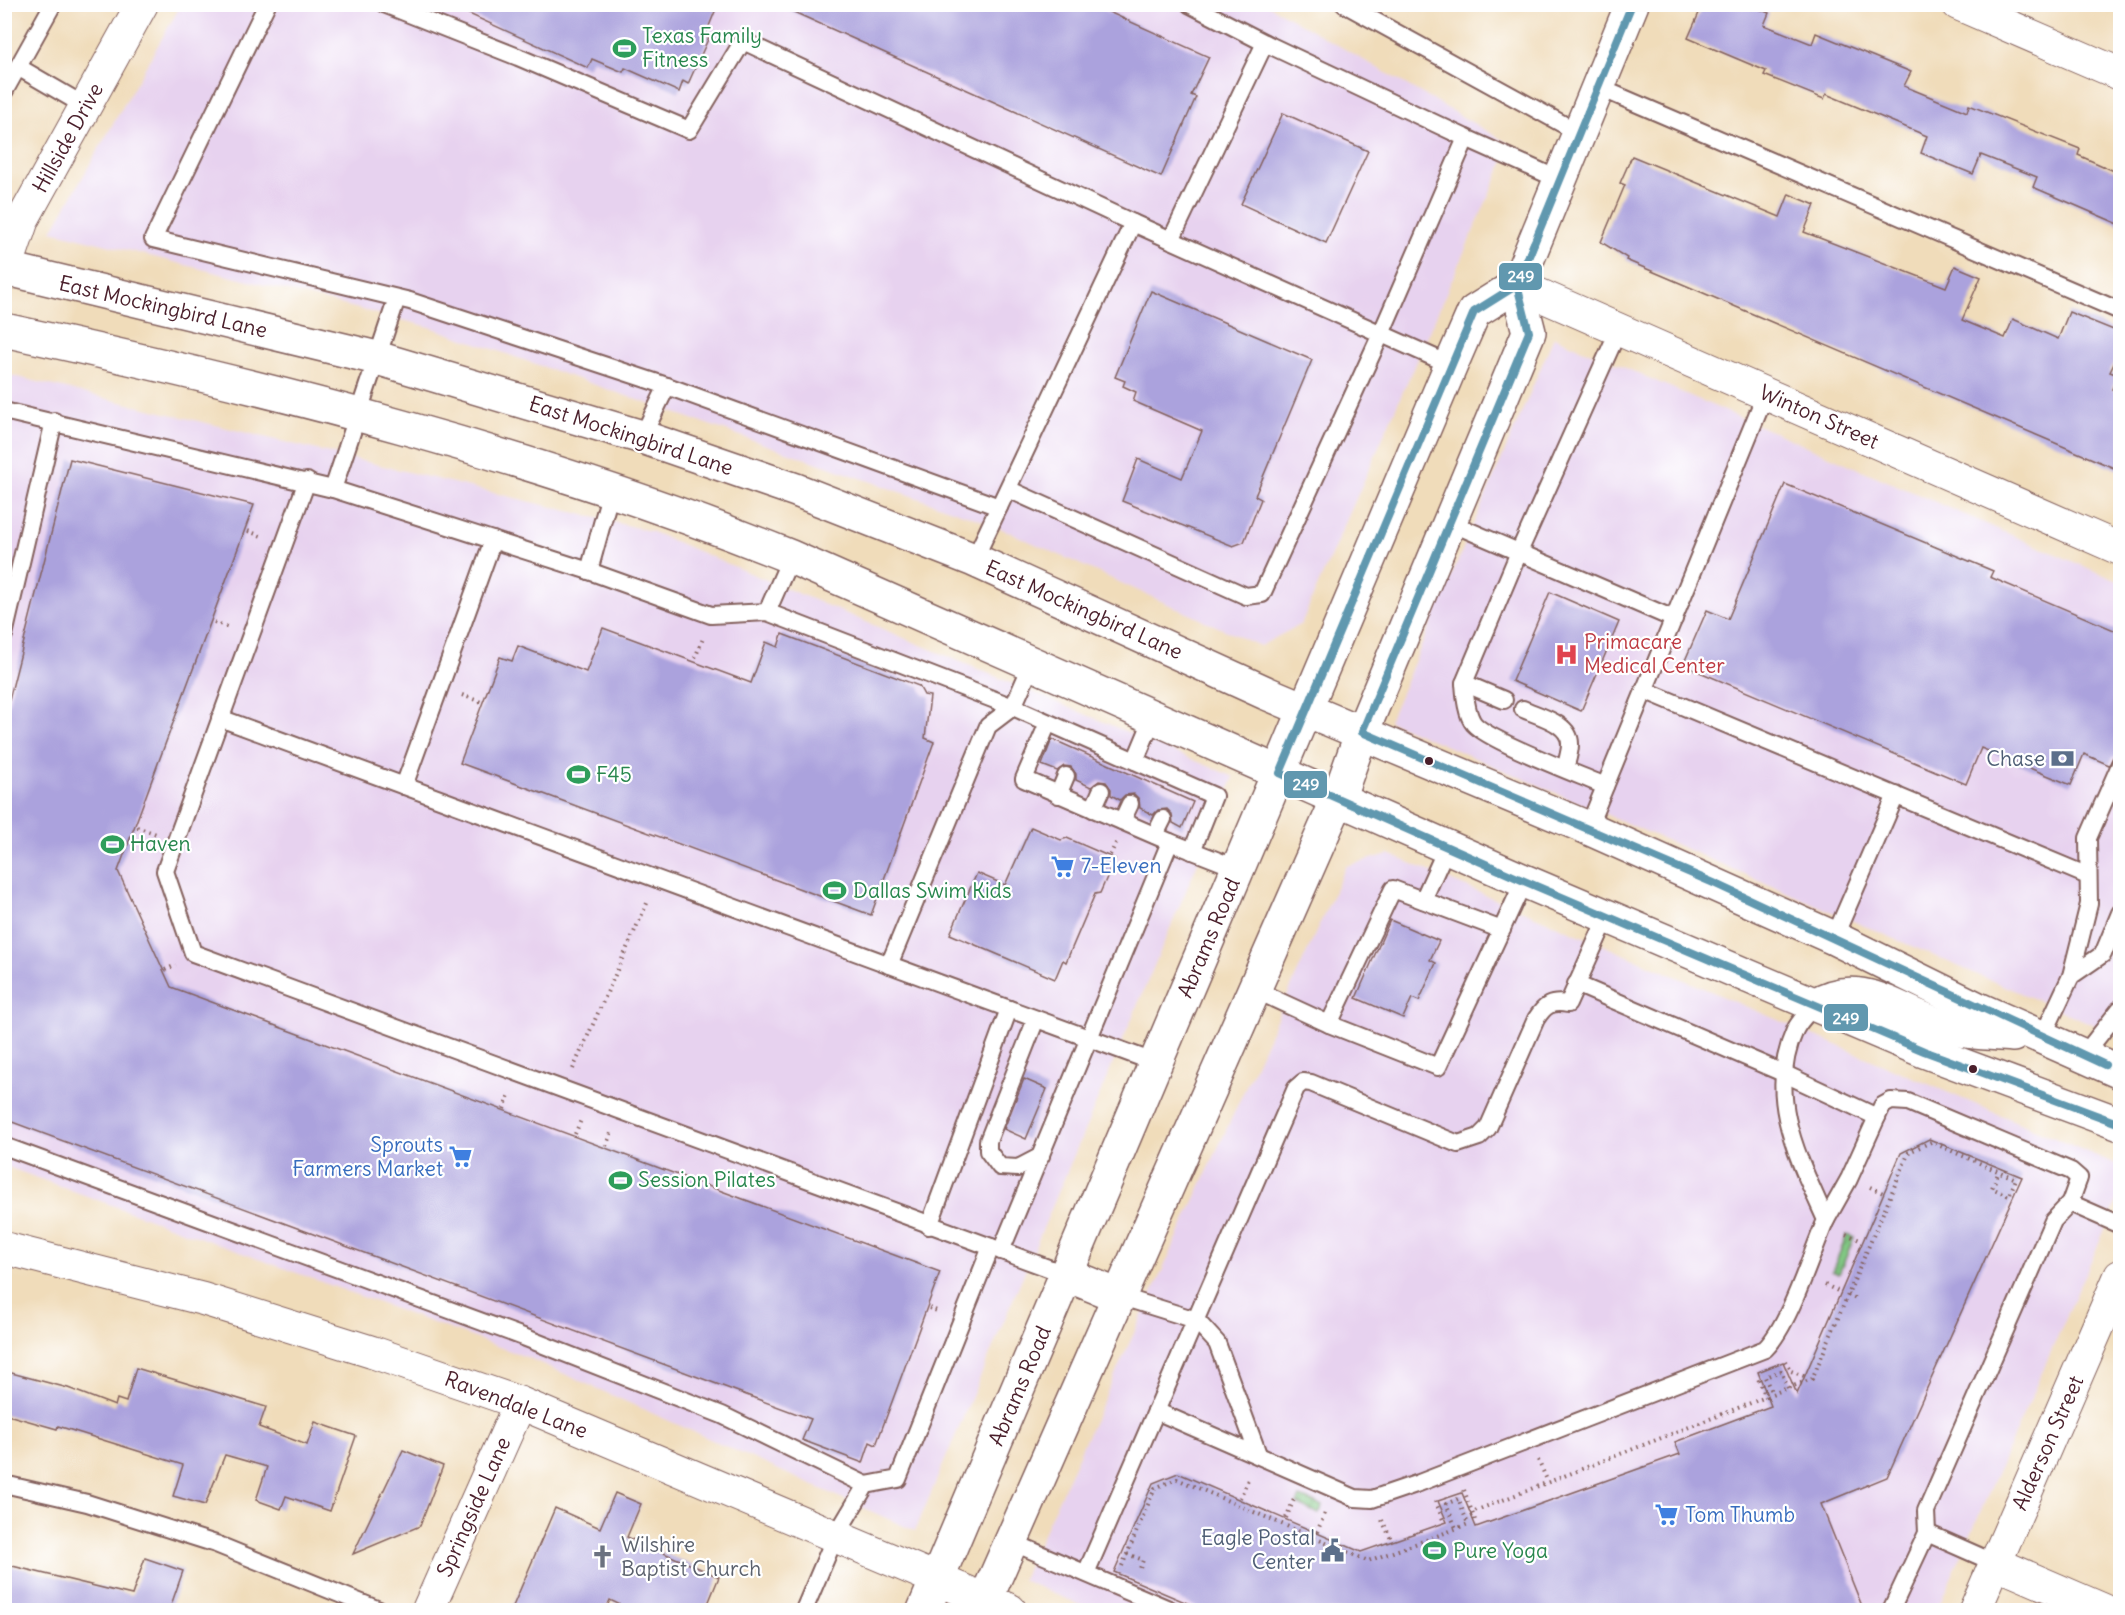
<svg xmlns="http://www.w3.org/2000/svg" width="2125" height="1615" font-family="Delius,sans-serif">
<defs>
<pattern id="garden-furrows" width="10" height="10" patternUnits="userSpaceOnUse" patternTransform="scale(1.5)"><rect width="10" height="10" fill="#81c884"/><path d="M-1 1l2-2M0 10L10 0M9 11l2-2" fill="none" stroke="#71ab72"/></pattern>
</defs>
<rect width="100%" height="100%" fill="#fff"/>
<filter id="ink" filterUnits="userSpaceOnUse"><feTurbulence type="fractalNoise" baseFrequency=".0167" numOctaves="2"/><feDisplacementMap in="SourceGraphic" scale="12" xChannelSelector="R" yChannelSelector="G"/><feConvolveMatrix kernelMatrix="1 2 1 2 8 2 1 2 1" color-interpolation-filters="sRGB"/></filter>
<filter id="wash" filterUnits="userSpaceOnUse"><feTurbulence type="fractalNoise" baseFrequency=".008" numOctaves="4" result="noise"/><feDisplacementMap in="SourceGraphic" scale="24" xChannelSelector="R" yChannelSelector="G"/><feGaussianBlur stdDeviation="1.35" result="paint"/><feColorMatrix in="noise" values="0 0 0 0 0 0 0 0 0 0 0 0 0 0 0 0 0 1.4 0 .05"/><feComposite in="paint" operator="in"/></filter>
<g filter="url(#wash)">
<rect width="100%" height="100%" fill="#f0dcba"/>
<!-- built -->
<g fill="#e7d2ef">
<path d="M181,5h1087l243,140 -210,479 -41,22 -271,-123 -559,-196 -378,-96z"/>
<path d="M1554,337l566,245v454l-731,-315z"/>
<path d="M5,374l645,157 584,246 -319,754 -386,-173 -524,-192z"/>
<path d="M1389,854l731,312v29l-183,415h-845l-70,-30 324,-714z"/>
</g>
<!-- garden -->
<g fill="url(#garden-furrows)" stroke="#667458" stroke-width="1.5">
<path d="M1847,1235l7,3 -15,36 -7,-3z"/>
<path d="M1300,1497l23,9 -4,8 -22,-10z"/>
</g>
<g id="blocks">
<!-- building -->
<g fill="#aba2dd">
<path d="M447,4h271l-13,32 4,1 -21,47 -5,-3 -4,11 -54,-24 -2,4 -31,-13 -4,9z"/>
<path d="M776,4h315l118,53 -18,38 5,2 -35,80z"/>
<path d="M1703,4h44l22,9 -5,12 48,19 4,-11 95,39 -7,14 63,26 2,-7 111,44 -2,6 43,19v51l-88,-38 4,-10 -56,-22 -8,19 -52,-21 6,-17 -101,-42 -2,5 -60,-24 2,-4 -78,-33z"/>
<path d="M1283,113l85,38 -42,92 -85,-39z"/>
<path d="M1632,156l148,61 9,-23 26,11 -11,27 142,55 9,-21 26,11 -19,43 43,18 8,-19 45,20 11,-27 52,21v16l-11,23 8,3 -6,14 9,4v78l-495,-211 1,-2 -26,-16 24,-57 -5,-2z"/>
<path d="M1151,291l161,69 -57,136 6,3 -17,43 -11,4 -111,-45 16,-42 44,19 20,-47 -69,-30 3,-9 -13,-6 2,-5 -10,-4z"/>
<path d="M70,459l184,46 -136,366 53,116 769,285 -64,173 -6,-3 -7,21 -61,-23 9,-21 -807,-300v-399z"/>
<path d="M1785,484l208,87 -3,6 131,56v122l-8,2 -4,8 -25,-11 -13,31 -90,-37 -15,36 -283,-119 24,-55 21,9z"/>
<path d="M1550,592l69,30 -38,89 -69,-30z"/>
<path d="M603,628l148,55 15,-41 12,5 4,-13 137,52 5,9 6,1 -5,42 9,4 -63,173 -411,-152 40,-106 12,4 6,-15 68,26z"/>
<path d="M1052,739l141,63 -11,26 -9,-5 -1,-9 -5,-5 -9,1 -5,5 -13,-7 -1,-9 -5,-5 -9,1 -5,5 -9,-5v-6l-5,-7 -7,-1 -8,6 -15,-7v-6l-5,-7 -7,-1 -7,5 -15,-6z"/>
<path d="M1031,827l30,13 6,-2 48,21 -15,34 -5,1 -29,68 -3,-2 -8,19 -105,-45 27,-61 28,12z"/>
<path d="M1390,920l49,21 -9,19 6,3 -17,38 -7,-3 -9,20 -47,-20z"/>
<path d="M1024,1079l23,10 -21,50 -22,-10z"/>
<path d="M1929,1139l93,38 -135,300 -66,27 43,107h-658l-92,-39 39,-89 25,-10 183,79 86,-30 -9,-21 24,-8 14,34 204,-73 -5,-12 96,-36 -13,-34 25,-10 14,32 104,-241z"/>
<path d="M136,1368l130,39 -7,20 48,18 8,-23 41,14 -26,75 -44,-15 -5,13 -25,-9 11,-33 -42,-12 -20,50 -32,-9 10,-31 -125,-39 -1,3 -53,-15v-43l64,17 47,18 2,-7 9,3z"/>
<path d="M403,1450l40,16 -23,60 -67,28z"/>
<path d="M615,1493l26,11 -14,33 92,40 -14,34h-72l-23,-11 -5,11h-94l44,-103 45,20z"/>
<path d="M145,1558l38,13 -14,40h-165v-47l128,31z"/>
</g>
</g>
</g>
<g filter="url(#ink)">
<use href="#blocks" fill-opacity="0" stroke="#84615d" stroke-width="1.5"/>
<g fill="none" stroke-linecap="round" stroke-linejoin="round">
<defs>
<g id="lane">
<path d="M267,4l-114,235 257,62 257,85 332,121"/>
<path d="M384,4l134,53 171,73 54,-89 390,182"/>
<path d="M1344,4l235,129"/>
<path d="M18,67l67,39"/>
<path d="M1598,87l522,224"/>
<path d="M4,92l49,-88"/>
<path d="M1466,138l94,42"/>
<path d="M1171,240l94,-197"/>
<path d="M4,411l329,78 256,82 122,44 56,-3 246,95 122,54 18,-43"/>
<path d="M642,437l25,-51"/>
<path d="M307,481l-142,390 28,82 874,322"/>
<path d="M333,489l64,-191"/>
<path d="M1008,489l238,107 16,-2 119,-260 85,-196 -201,-95 -76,-39"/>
<path d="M1451,523l223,96"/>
<path d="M974,560l159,-337 318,142"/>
<path d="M589,571l22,-80"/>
<path d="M767,612l24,-55"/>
<path d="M4,635l50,-214"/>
<path d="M1464,683l40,17"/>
<path d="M1644,690l444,186"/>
<path d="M1523,709c15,7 48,14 47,36 0,7 -3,16 -5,24"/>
<path d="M220,718l936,345"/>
<path d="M1135,761l79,35 -22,55"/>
<path d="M404,786l89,-246"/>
<path d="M1605,786c-25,-11 -116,-45 -131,-62 -8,-10 -9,-29 -10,-41l55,-131 100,-223"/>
<path d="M1058,795l8,-19"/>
<path d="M1093,809l8,-18"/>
<path d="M1122,821l8,-17"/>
<path d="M1588,828l178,-435"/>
<path d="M1155,835l8,-16"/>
<path d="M1170,842l69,27"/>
<path d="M1423,900l24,-53"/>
<path d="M1834,938l62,-143"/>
<path d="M889,965l99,-239 25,-19 19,-43"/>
<path d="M2071,976l32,-22 17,-41"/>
<path d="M1576,984l207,89 94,44"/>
<path d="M1255,990l74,34 109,43 86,-186"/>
<path d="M1036,1019l-48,122v10l12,16 18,1 23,-12"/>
<path d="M1329,1024l64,-135 109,41"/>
<path d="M2042,1038l29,-62 18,-72 -1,-66 32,-73"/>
<path d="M2083,1056l37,-47"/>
<path d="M4,1146l522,192 196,77 144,70"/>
<path d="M2070,1203l50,22"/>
<path d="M1826,1220l23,-41 33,-73 9,-5 17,1 163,69 8,7 -9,25 -17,18 -127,290 1,22 -36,77"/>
<path d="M929,1226l80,-217"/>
<path d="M1001,1251l169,-409 -146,-63 24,-56"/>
<path d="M1119,1296l77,24 21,23 41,111"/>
<path d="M1156,1411l199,87 17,1 47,-16 346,-134c25,-25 46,-95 61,-129 -27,-61 -61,-123 -31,-190 4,-9 13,-17 20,-25"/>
<path d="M4,1484l83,19 129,41 163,66"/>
<path d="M1927,1533l68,30"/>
<path d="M1012,1542l159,68"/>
<path d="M1086,1573l210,-485 7,-6 8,1 147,61 21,-7 9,-9 48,-109c9,-14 15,-18 32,-15l39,-87"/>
<path d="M804,1610l31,-73 31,-52 32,-6 93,-232"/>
</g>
<g id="street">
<path d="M1958,4l162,70"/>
<path d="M4,275l19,-56 119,-215"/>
<path d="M1517,285l603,264"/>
<path d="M4,1248l199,51 169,53 148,51 490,207"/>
<path d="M1995,1563l109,47"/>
<path d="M428,1610l92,-207"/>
<path d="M1975,1610l145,-334"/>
</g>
<g id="secondary">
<path d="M4,268l373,90 265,79 154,53 178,70 292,133 322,135 246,110 142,70 144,64"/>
<path d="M4,330c264,57 537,126 787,227l733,324 400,170 196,73"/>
<path d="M1815,1005c47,-30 87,11 134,23 20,5 43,5 64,7"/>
<path d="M1067,1275l52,21"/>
<path d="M924,1610l527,-1245 23,-53 43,-27 115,-281"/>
<path d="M981,1610l357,-811 24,-67 167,-400 -12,-47"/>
</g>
</defs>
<!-- lane casing -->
<use href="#lane" stroke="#84615d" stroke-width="20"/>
<!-- street casing -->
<use href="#street" stroke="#84615d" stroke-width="34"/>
<!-- secondary casing -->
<use href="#secondary" stroke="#84615d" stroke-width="36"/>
<!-- path -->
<g stroke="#84615d" stroke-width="4" stroke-dasharray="1.5 4.5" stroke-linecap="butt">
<path d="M248,531l16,6"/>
<path d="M214,622l16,6"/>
<path d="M695,658l9,-22"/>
<path d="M462,695l19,7"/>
<path d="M137,827l19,7"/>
<path d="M1110,855l6,-12"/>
<path d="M882,892l14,-2"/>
<path d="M165,970l11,-5"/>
<path d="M573,1069l75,-168"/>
<path d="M504,1109l6,-17"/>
<path d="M575,1134l6,-14"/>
<path d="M606,1146l6,-15"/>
<path d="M1870,1187l13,6"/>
<path d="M1846,1234l16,7"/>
<path d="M1825,1285l15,7"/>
<path d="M1848,1295l8,4"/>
<path d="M929,1308l11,4"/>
<path d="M1785,1361l6,10 13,5"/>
<path d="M1788,1388l-7,-17 -16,6 7,17 40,-15 97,-227 22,-10 85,37 -7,17 -17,-8 7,-17"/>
<path d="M1538,1460l10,22"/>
<path d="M1464,1490l8,22"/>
<path d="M1240,1498l9,-21"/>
<path d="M1435,1501l9,21"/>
<path d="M1286,1518l9,-21"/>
<path d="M1382,1520l10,21"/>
<path d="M1475,1520l-3,-8 294,-115 -9,-21"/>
<path d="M1317,1532l9,-21"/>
<path d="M1127,1554l16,6 -4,11"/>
<path d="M1122,1566l33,-78 22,-9 191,82c33,-12 67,-24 100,-37l-10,-25 -12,5 10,24"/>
</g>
<!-- lane -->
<use href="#lane" stroke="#fff" stroke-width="16"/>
<!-- street -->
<use href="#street" stroke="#fff" stroke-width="32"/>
<!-- secondary -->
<use href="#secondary" stroke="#fff" stroke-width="33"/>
<defs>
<g id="bus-1">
<path d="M1632,4l-115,281 -43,27 -194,461 244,108 400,170 196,73"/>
<path d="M1534,243l-17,42 12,47 -167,400 354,152 389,181"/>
</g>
</defs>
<!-- bus-1 casing -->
<use href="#bus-1" stroke="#fff" stroke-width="12"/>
<!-- bus-1 -->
<use href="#bus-1" stroke="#6198af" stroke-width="8"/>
</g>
</g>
<!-- icons -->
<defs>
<symbol id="stadium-bare" viewBox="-9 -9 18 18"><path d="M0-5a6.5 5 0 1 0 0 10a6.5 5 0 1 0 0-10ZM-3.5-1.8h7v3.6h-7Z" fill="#2e9e5b" stroke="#fff" stroke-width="2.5" paint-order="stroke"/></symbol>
<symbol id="hospital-bare" viewBox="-9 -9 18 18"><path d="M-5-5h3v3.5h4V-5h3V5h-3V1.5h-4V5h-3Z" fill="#e0444e" stroke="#fff" stroke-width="2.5" paint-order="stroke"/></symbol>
<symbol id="bank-bare" viewBox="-9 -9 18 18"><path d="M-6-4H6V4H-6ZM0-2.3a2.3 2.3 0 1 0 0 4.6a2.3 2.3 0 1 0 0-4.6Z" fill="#5c6f8a" stroke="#fff" stroke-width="2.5" paint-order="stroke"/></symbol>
<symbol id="supermarket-bare" viewBox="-9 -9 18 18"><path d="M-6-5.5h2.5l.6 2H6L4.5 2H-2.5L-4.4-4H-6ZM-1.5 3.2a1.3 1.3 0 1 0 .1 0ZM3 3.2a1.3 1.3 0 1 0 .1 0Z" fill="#3f7fe0" stroke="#fff" stroke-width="2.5" paint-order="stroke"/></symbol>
<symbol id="civic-bare" viewBox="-9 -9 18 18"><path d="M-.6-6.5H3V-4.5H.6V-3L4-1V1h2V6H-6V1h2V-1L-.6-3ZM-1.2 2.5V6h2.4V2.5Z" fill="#5c6f8a" stroke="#fff" stroke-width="2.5" paint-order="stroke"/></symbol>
<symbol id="church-bare" viewBox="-9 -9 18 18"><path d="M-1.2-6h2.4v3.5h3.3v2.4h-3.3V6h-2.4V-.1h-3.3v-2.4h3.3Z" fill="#6b7280" stroke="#fff" stroke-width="2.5" paint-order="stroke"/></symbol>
</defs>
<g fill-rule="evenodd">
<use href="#stadium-bare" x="608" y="32" width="33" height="33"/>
<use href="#hospital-bare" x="1550" y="638" width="33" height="33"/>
<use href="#bank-bare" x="2046" y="742" width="33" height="33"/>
<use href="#stadium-bare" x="562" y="758" width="33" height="33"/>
<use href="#stadium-bare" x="96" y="828" width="33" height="33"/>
<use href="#supermarket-bare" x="1046" y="850" width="33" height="33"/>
<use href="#stadium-bare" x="818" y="874" width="33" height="33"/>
<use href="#supermarket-bare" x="444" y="1140" width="33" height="33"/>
<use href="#stadium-bare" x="604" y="1164" width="33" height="33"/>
<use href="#supermarket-bare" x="1650" y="1498" width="33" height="33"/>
<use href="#civic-bare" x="1316" y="1534" width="33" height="33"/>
<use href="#stadium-bare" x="1418" y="1534" width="33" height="33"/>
<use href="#church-bare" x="586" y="1540" width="33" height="33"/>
</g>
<!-- markers -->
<g fill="#4a1f2b" stroke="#fff" stroke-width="2">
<circle cx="1429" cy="761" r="5"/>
<circle cx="1973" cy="1069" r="5"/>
</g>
<g text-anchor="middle" stroke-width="4.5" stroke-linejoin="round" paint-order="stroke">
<!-- leisure labels -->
<g font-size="21" fill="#27864d" stroke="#fff" text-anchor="start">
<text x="642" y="43">Texas Family<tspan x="642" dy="24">Fitness</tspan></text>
<text x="596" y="782">F45</text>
<text x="130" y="851">Haven</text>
<text x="853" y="898">Dallas Swim Kids</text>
<text x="638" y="1187">Session Pilates</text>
<text x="1453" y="1558">Pure Yoga</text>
</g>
<!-- street labels -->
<g font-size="21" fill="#4a1f2b" stroke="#fff">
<text transform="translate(68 138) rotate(-61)" y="7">Hillside Drive</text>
<text transform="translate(163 307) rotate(13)" y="7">East Mockingbird Lane</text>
<text transform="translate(1819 417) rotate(24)" y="7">Winton Street</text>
<text transform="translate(631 436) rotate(18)" y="7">East Mockingbird Lane</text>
<text transform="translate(1084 610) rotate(24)" y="7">East Mockingbird Lane</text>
<text transform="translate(1209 938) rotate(-67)" y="7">Abrams Road</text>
<text transform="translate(1020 1386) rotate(-67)" y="7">Abrams Road</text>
<text transform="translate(516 1405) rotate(21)" y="7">Ravendale Lane</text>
<text transform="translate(2048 1443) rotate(-66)" y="7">Alderson Street</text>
<text transform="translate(474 1507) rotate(-66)" y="7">Springside Lane</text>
</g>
<!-- health labels -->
<g font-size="21" fill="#be3a42" stroke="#fff" text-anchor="start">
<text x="1584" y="649">Primacare<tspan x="1584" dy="24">Medical Center</tspan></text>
</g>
<!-- service labels -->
<g font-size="21" fill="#4e5e75" stroke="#fff" text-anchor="end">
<text x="2045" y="766">Chase</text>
<text x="1315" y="1545">Eagle Postal<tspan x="1315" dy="24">Center</tspan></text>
</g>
<!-- shop labels -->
<g font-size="21" fill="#366cbe" stroke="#fff" text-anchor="start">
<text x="1081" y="873">7-Eleven</text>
<text x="443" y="1152" text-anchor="end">Sprouts<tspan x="443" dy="24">Farmers Market</tspan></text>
<text x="1685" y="1522">Tom Thumb</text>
</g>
<!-- worship labels -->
<g font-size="21" fill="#5b616d" stroke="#fff" text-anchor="start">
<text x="621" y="1552">Wilshire<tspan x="621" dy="24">Baptist Church</tspan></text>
</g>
</g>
<g stroke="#fff" stroke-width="2">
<rect x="1498" y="262" width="45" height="29" rx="6" fill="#6198af"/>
<rect x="1283" y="770" width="45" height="29" rx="6" fill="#6198af"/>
<rect x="1823" y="1003" width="46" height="29" rx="6" fill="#6198af"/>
</g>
<g font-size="16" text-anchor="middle" font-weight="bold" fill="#fff">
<text x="1521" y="282">249</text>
<text x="1306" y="790">249</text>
<text x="1846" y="1024">249</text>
</g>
<!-- margin -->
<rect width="2125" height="1615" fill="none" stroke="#fff" stroke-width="24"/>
</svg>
